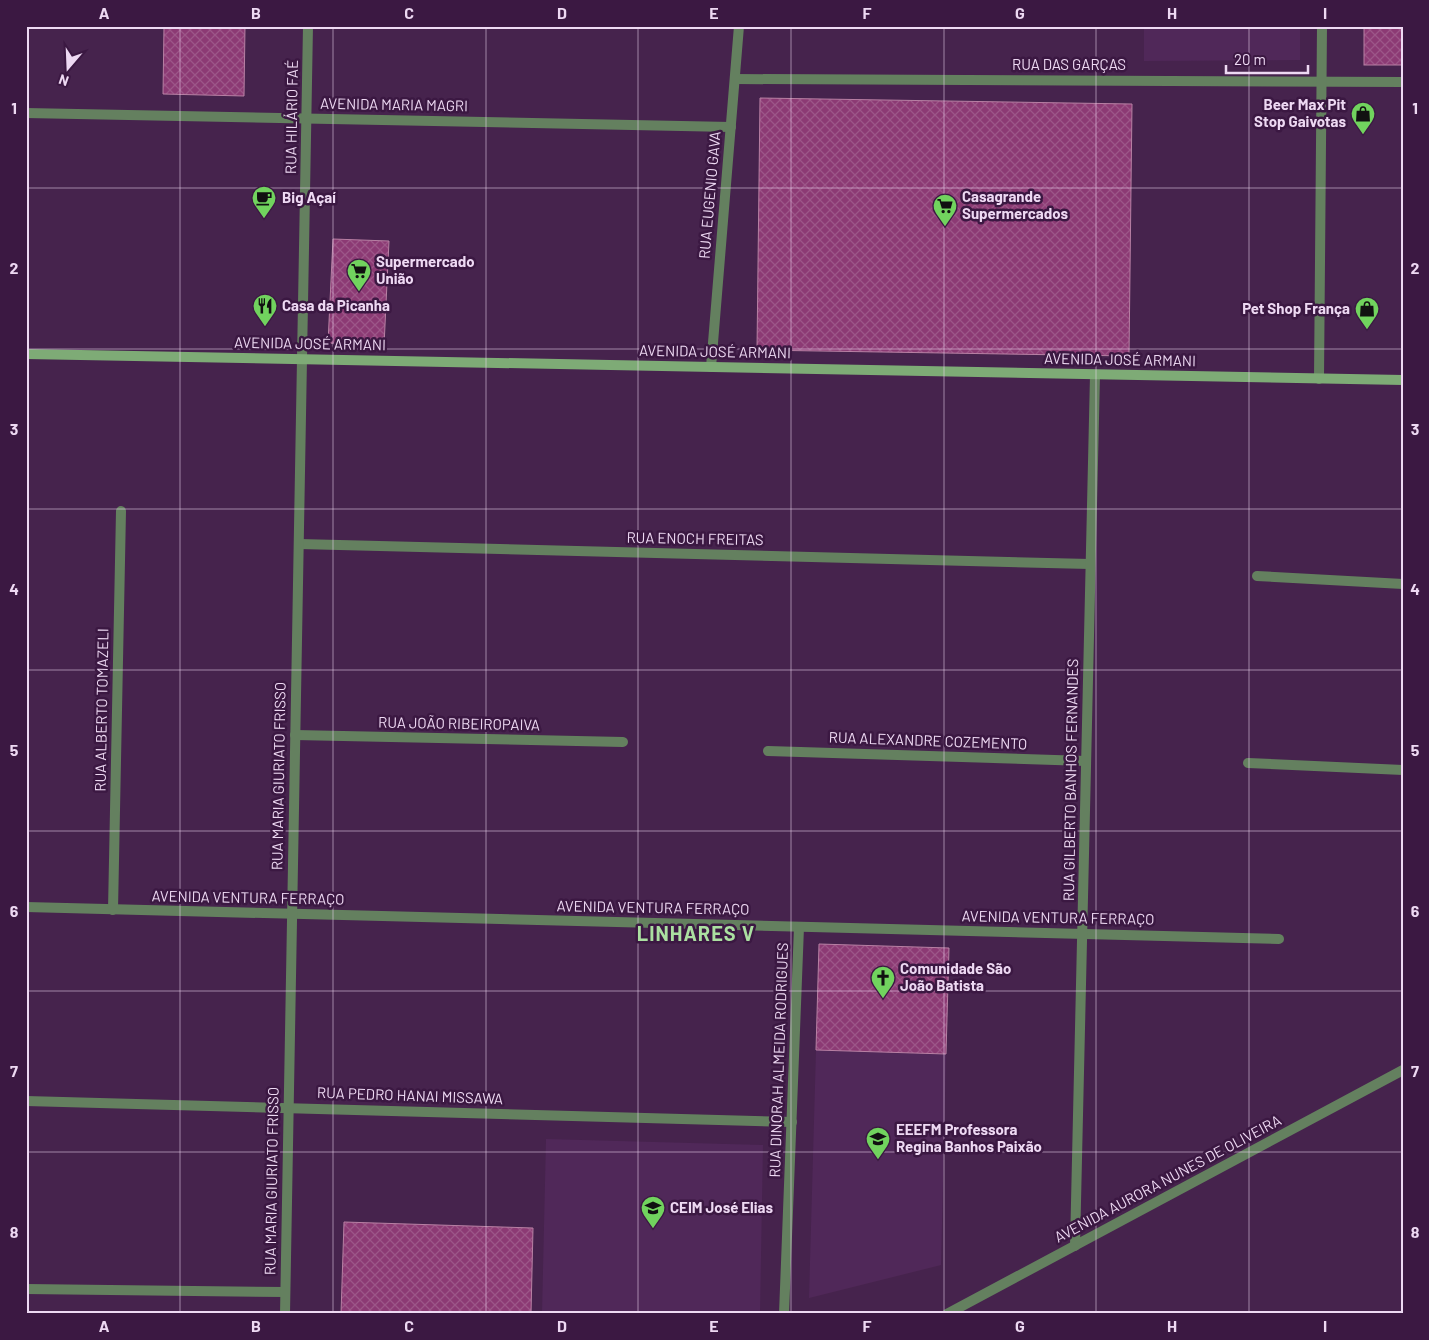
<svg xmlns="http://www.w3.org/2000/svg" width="1429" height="1340" font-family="Barlow,sans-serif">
<defs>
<pattern id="building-cross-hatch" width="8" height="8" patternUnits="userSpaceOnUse" patternTransform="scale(1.25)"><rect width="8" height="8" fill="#8c3a74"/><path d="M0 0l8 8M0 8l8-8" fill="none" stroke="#9c5688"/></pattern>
</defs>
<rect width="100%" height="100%" fill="#46234d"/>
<!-- built -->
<g fill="#502859">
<path d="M1144,26h156v34l-156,1z"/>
<path d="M816,1050l130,4 -5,211 -132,33z"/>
<path d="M546,1139l217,6 -3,169h-218z"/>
</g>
<!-- building -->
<g fill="url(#building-cross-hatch)" stroke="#b880a4">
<path d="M164,26h81l-1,70 -81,-2z"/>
<rect x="1364" y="26" width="39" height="39"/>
<path d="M760,98l372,6 -3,252 -372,-6z"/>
<path d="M333,239l56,2 -5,105 -56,-3z"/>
<path d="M819,944l130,4 -3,106 -130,-4z"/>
<path d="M344,1222l189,6 -2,86h-190z"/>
</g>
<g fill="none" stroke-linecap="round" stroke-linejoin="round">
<!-- minor -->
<g stroke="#64805f" stroke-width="10">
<path d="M735,79l668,3"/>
<path d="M26,113l705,14"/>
<path d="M711,367l28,-341"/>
<path d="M1319,379l3,-353"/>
<path d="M299,544l791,20"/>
<path d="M1257,576l146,8"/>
<path d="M295,735l328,7"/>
<path d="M768,751l318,10"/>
<path d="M1248,763l155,7"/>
<path d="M26,907l1253,32"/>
<path d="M113,910l8,-399"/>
<path d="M26,1101l766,21"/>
<path d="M1075,1246l20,-871"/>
<path d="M26,1289l259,3"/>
<path d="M285,1314l17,-955"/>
<path d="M784,1314l15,-387"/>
<path d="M947,1314l456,-244"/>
</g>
<!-- tertiary -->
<path stroke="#64805f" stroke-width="10" d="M302,359l6,-333"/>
<!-- secondary -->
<path stroke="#7eab76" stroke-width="10" d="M26,354l1377,26"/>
</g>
<!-- grid -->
<path fill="none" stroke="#eed9f3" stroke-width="1" stroke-opacity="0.55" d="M180,26v1288M333,26v1288M486,26v1288M638,26v1288M791,26v1288M944,26v1288M1096,26v1288M1249,26v1288M26,188h1377M26,349h1377M26,509h1377M26,670h1377M26,831h1377M26,991h1377M26,1152h1377"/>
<!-- icons -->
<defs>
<symbol id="shop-pin" viewBox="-11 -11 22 30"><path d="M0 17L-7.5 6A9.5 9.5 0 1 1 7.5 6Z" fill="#71d35e" stroke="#3b1842"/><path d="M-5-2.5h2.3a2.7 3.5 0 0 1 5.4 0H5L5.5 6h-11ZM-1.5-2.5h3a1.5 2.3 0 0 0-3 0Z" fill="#111"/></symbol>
<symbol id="cafe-pin" viewBox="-11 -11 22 30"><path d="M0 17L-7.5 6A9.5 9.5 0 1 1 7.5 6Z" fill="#71d35e" stroke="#3b1842"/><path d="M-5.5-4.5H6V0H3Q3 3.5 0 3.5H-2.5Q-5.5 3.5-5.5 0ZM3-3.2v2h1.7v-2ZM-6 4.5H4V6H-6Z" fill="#111"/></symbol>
<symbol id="supermarket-pin" viewBox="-11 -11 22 30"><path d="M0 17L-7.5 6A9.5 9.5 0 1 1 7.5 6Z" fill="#71d35e" stroke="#3b1842"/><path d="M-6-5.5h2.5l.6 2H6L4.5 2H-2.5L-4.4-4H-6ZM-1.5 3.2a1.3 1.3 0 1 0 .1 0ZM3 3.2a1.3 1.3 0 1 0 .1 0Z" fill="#111"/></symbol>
<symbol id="restaurant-pin" viewBox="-11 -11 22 30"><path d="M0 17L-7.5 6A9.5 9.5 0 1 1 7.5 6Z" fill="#71d35e" stroke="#3b1842"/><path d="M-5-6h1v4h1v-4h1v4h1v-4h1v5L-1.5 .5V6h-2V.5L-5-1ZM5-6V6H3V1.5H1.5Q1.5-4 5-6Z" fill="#111"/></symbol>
<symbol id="church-pin" viewBox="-11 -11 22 30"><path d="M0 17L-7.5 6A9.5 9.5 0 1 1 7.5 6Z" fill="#71d35e" stroke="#3b1842"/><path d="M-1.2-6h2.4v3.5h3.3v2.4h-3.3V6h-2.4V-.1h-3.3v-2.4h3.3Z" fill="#111"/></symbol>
<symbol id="school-pin" viewBox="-11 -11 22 30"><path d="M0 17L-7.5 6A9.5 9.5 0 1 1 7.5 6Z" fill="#71d35e" stroke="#3b1842"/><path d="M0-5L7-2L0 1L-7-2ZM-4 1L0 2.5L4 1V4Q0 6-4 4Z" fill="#111"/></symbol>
</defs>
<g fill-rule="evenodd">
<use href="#shop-pin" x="1349" y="100" width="28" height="38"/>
<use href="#cafe-pin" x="250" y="184" width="28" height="38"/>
<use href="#supermarket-pin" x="931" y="192" width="28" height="38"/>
<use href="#supermarket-pin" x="345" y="257" width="28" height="38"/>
<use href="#restaurant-pin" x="251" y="292" width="28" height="38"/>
<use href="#shop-pin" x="1353" y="295" width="28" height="38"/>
<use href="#church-pin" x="869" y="964" width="28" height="38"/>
<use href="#school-pin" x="864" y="1125" width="28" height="38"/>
<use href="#school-pin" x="639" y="1194" width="28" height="38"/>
</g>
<g text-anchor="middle" stroke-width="5" stroke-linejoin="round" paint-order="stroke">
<!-- street labels -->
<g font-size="15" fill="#eed9f3" stroke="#3b1842">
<text x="1069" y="70">RUA DAS GARÇAS</text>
<text transform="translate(394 105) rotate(1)" y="5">AVENIDA MARIA MAGRI</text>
<text transform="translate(292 117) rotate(-89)" y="5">RUA HILÁRIO FAÉ</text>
<text transform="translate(710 195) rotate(-85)" y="5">RUA EUGENIO GAVA</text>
<text transform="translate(310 344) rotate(1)" y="5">AVENIDA JOSÉ ARMANI</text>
<text transform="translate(715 352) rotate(1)" y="5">AVENIDA JOSÉ ARMANI</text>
<text transform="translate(1120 360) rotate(1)" y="5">AVENIDA JOSÉ ARMANI</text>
<text transform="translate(695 539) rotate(1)" y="5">RUA ENOCH FREITAS</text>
<text transform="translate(102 710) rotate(-89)" y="5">RUA ALBERTO TOMAZELI</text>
<text transform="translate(459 724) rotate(1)" y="5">RUA JOÃO RIBEIROPAIVA</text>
<text transform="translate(928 741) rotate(2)" y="5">RUA ALEXANDRE COZEMENTO</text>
<text transform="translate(279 776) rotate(-89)" y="5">RUA MARIA GIURIATO FRISSO</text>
<text transform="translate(1071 780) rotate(-89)" y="5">RUA GILBERTO BANHOS FERNANDES</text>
<text transform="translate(248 898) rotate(1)" y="5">AVENIDA VENTURA FERRAÇO</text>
<text transform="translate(653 908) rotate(1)" y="5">AVENIDA VENTURA FERRAÇO</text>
<text transform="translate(1058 918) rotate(1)" y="5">AVENIDA VENTURA FERRAÇO</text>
<text transform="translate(779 1060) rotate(-88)" y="5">RUA DINORAH ALMEIDA RODRIGUES</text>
<text transform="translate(410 1096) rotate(2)" y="5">RUA PEDRO HANAI MISSAWA</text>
<text transform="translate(1168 1179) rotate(-28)" y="5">AVENIDA AURORA NUNES DE OLIVEIRA</text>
<text transform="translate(272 1181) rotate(-89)" y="5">RUA MARIA GIURIATO FRISSO</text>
</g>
<!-- poi labels -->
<g font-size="15" font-weight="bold" fill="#eed9f3" stroke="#3b1842" text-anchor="start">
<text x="1346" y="110" text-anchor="end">Beer Max Pit<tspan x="1346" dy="17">Stop Gaivotas</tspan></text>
<text x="962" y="202">Casagrande<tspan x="962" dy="17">Supermercados</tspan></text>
<text x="282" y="203">Big Açaí</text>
<text x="376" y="267">Supermercado<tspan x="376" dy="17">União</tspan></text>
<text x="282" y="311">Casa da Picanha</text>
<text x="1350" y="314" text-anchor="end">Pet Shop França</text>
<text x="900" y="974">Comunidade São<tspan x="900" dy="17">João Batista</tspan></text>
<text x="896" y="1135">EEEFM Professora<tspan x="896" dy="17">Regina Banhos Paixão</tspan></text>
<text x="670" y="1213">CEIM José Elias</text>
</g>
<!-- district labels -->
<g font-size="20" font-weight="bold" letter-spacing="1" fill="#abdfa1" stroke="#3b1842">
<text x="696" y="941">LINHARES V</text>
</g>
</g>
<!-- border -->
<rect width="1429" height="1340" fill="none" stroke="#3b1842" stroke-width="55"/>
<!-- north arrow -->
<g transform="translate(68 68) rotate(199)" stroke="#3b1842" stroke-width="4" paint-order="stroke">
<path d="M0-4L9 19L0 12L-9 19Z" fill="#eed9f3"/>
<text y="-8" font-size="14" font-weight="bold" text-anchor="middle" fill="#eed9f3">N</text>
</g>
<!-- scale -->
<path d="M1226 65v8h82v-8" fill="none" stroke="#eed9f3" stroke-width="2.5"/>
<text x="1234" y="65" font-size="15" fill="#eed9f3" stroke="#3b1842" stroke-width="4" paint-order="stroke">20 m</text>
<rect x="28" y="28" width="1374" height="1284" fill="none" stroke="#eed9f3" stroke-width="2"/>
<g font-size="16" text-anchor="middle" font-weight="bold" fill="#eed9f3">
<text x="104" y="19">A</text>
<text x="256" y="19">B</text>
<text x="409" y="19">C</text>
<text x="562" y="19">D</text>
<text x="714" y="19">E</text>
<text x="867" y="19">F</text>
<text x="1020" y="19">G</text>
<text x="1172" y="19">H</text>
<text x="1325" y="19">I</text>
<text x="14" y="114">1</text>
<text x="1415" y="114">1</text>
<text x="14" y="274">2</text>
<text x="1415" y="274">2</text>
<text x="14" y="435">3</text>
<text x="1415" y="435">3</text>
<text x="14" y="595">4</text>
<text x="1415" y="595">4</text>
<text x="14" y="756">5</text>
<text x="1415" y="756">5</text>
<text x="14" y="917">6</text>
<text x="1415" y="917">6</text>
<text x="14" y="1077">7</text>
<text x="1415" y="1077">7</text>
<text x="14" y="1238">8</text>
<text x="1415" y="1238">8</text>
<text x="104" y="1332">A</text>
<text x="256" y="1332">B</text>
<text x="409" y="1332">C</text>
<text x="562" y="1332">D</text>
<text x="714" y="1332">E</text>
<text x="867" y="1332">F</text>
<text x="1020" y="1332">G</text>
<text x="1172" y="1332">H</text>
<text x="1325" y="1332">I</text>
</g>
</svg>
